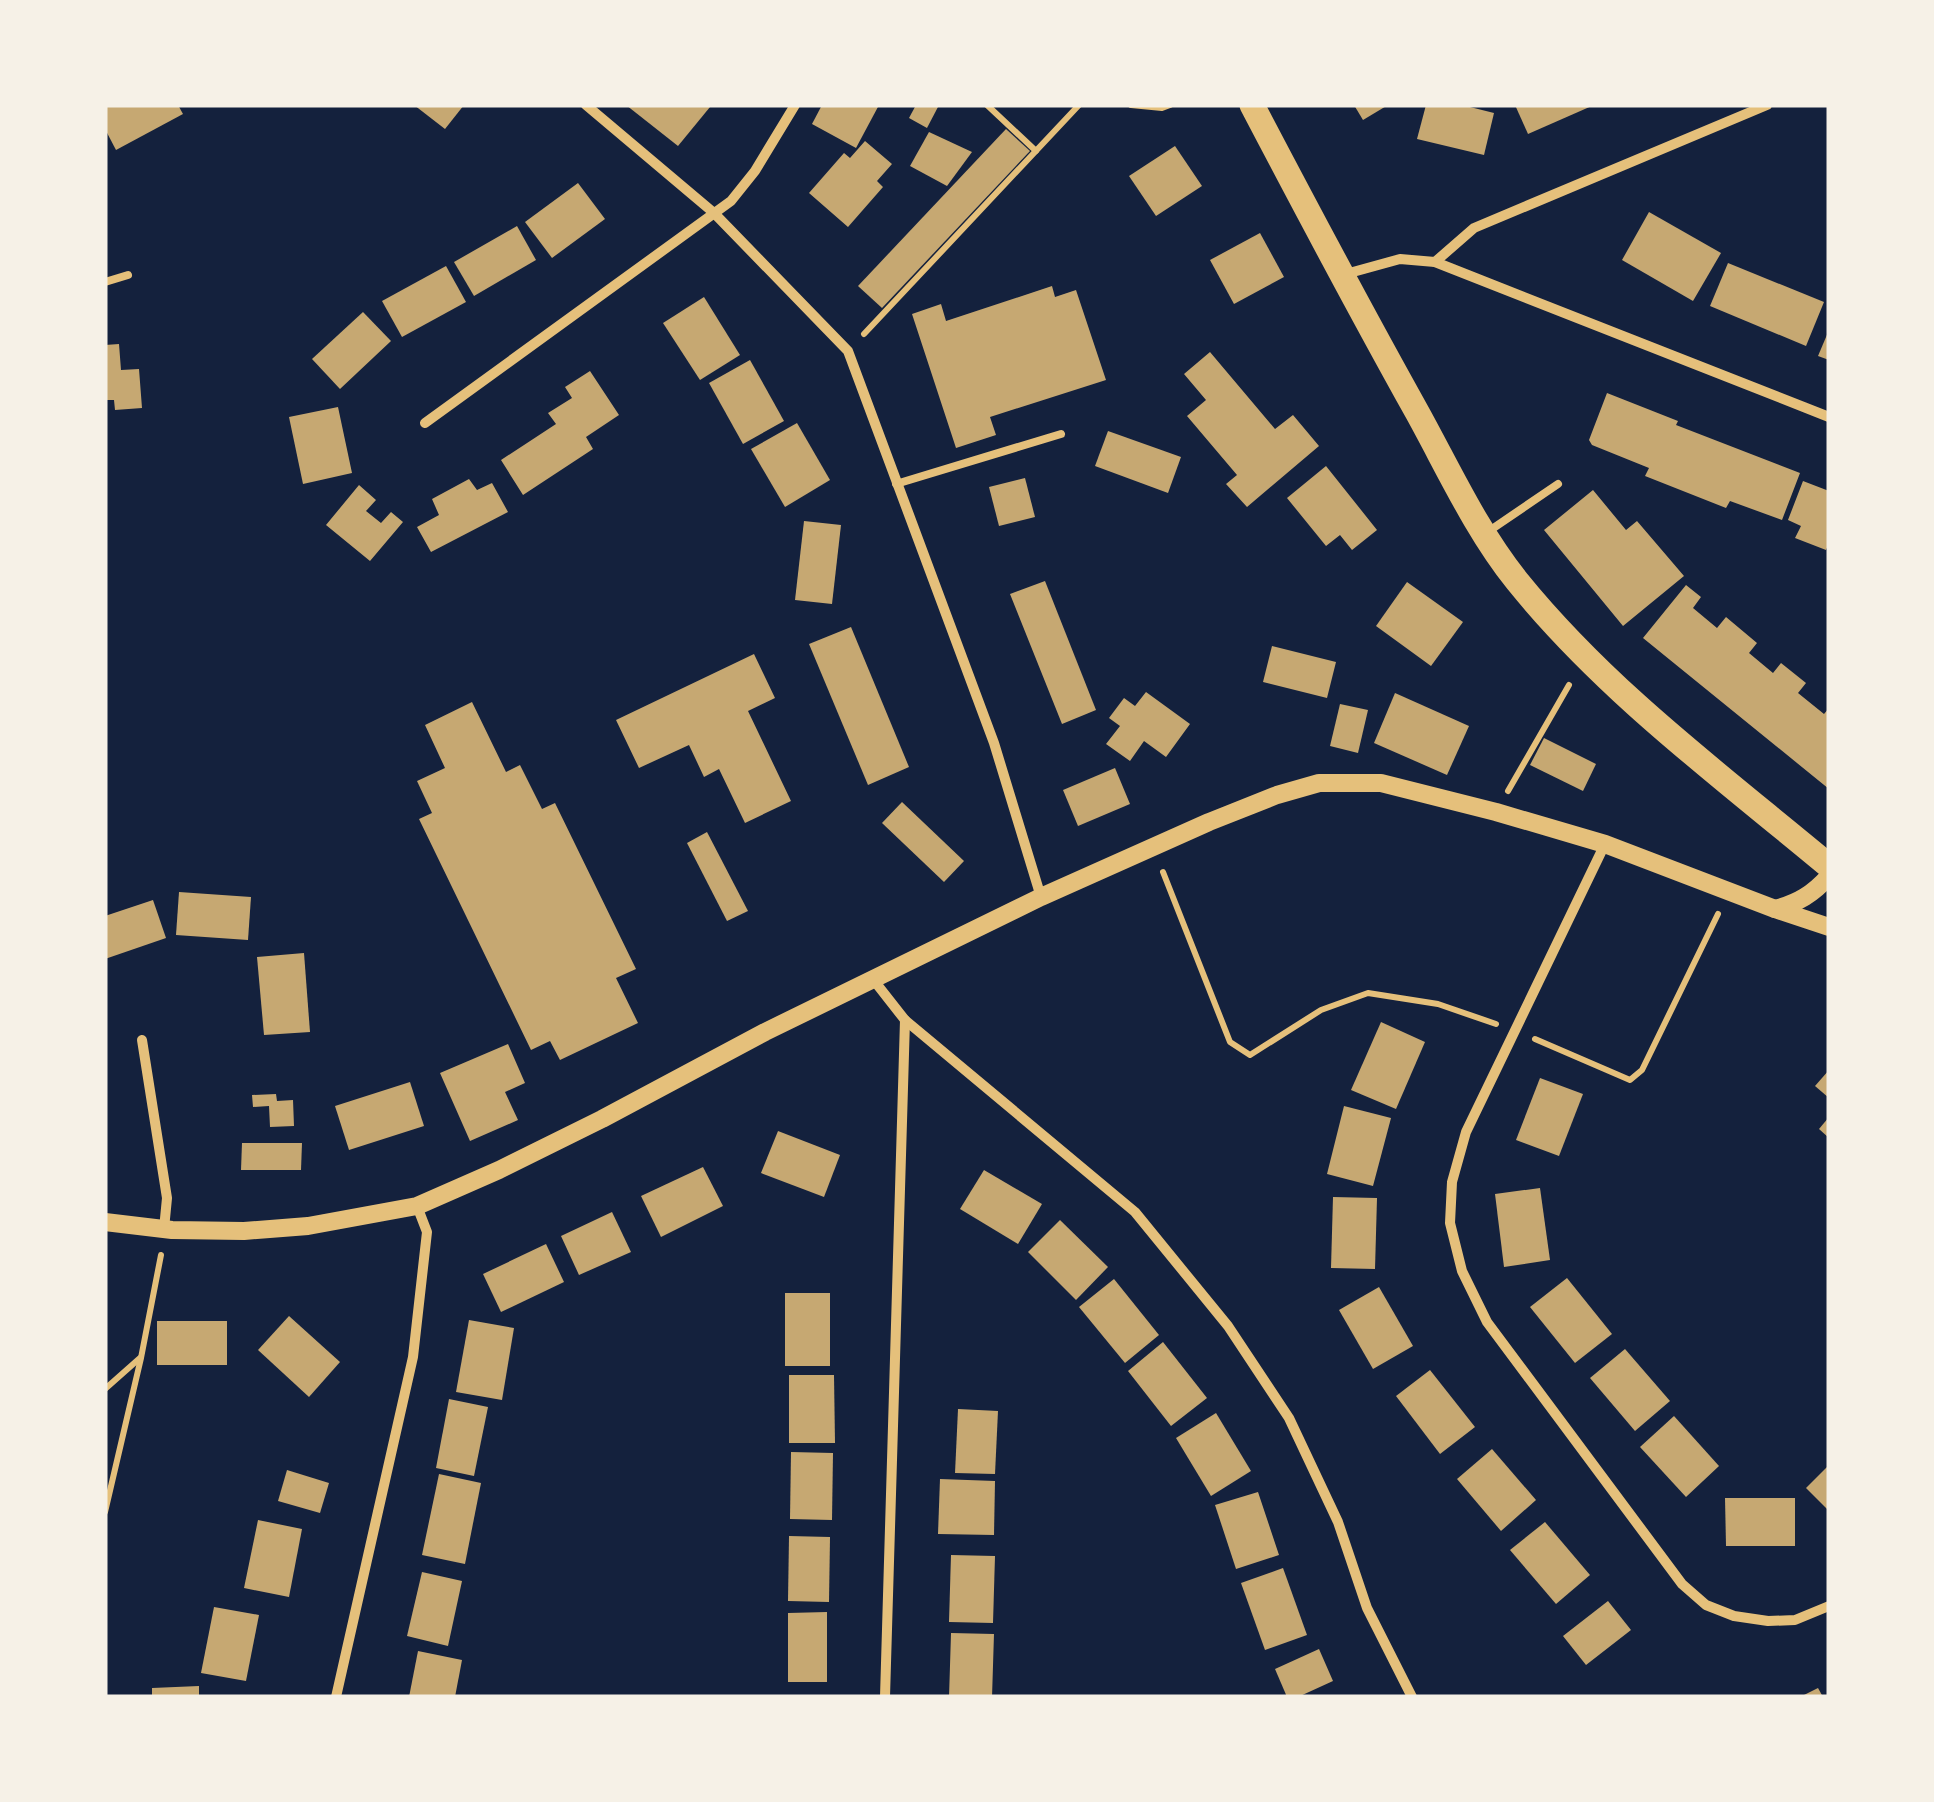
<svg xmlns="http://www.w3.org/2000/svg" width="1934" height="1802" font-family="'Asap Condensed',sans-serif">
<rect width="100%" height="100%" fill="#14213d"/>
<!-- building -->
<g fill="#c6a872">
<path d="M105,105h73l5,9 -67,36 -11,-21z"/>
<path d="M414,105h50l-19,24z"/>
<path d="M626,105h82l2,2 -32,39z"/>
<path d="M822,105h57l-23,43 -44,-24z"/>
<path d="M916,105h23l-12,23 -18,-10z"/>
<path d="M1354,105h34l-25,15z"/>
<path d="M1426,105h36l32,8 -10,42 -67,-16z"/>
<path d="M1515,105h79l-66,29z"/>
<path d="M1006,129l24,22 -148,157 -24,-22z"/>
<path d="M929,132l43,20 -25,34 -37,-20z"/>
<path d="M865,141l27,23 -15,17 6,6 -35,40 -39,-34 35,-40 6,5z"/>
<path d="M1175,146l27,40 -46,30 -27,-40z"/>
<path d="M578,183l27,36 -53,39 -27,-36z"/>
<path d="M1649,212l72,41 -28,48 -71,-41z"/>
<path d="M517,226l19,34 -62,36 -20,-34z"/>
<path d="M1260,233l24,44 -50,27 -24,-44z"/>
<path d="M1728,263l96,39 -18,44 -96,-40z"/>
<path d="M446,266l20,36 -64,35 -20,-36z"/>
<path d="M1052,286l3,11 21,-7 30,90 -116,37 6,18 -40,13 -44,-134 29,-10 5,17z"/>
<path d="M704,297l36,58 -40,25 -37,-57z"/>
<path d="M363,312l28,29 -51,48 -28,-30z"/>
<path d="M1829,330v30l-11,-4z"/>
<path d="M119,344l2,26 18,-1 3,39 -27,2 -1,-10h-9v-55z"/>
<path d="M1210,352l65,77 18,-14 26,31 -72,61 -21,-23 11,-9 -50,-59 19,-16 -22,-26z"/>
<path d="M750,360l34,61 -41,23 -34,-61z"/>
<path d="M590,371l29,44 -33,22 7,12 -70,46 -22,-35 55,-36 -8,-11 24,-15 -7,-11z"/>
<path d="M1607,393l71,28 -2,4 124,48 -18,47 -52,-19 -4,7 -81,-32 4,-8 -57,-23 -3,-5z"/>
<path d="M338,407l14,66 -49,11 -14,-67z"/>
<path d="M797,423l33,57 -45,27 -34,-58z"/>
<path d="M1108,431l73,26 -13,36 -73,-27z"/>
<path d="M1326,466l51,64 -25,20 -12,-15 -14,11 -39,-48z"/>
<path d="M1025,478l10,39 -36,9 -10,-39z"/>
<path d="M469,479l8,11 15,-7 16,29 -77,40 -14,-25 22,-12 -7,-16z"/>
<path d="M1803,481l26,10v52l-3,7 -31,-12 6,-12 -13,-6z"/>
<path d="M359,485l17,15 -10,11 15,12 10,-11 12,10 -33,39 -44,-36z"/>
<path d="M1593,490l33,40 11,-9 47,55 -61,50 -79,-96z"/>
<path d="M804,521l37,4 -9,79 -37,-4z"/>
<path d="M1045,581l51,129 -34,14 -52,-130z"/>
<path d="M1407,582l56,40 -32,44 -55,-40z"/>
<path d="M1686,585l15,12 -8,11 24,20 9,-11 31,26 -8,10 24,20 8,-10 25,20 -8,10 26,21 5,-6v81l-186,-151z"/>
<path d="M851,627l58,140 -41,18 -59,-141z"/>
<path d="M1272,646l64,16 -9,36 -64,-16z"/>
<path d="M754,654l21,44 -27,13 43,90 -46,22 -26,-54 -15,8 -15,-32 -50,23 -23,-48z"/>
<path d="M1146,692l44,32 -24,33 -22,-16 -14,20 -24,-17 14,-18 -11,-8 15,-20 11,8z"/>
<path d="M1395,693l74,33 -22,49 -73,-32z"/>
<path d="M472,702l34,70 14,-7 22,44 13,-6 81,166 -20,9 22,45 -78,37 -10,-19 -19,9 -112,-231 13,-6 -15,-32 28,-13 -20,-43z"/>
<path d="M1340,704l28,6 -10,43 -28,-7z"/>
<path d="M1544,738l52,26 -13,27 -53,-26z"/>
<path d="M1115,768l15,36 -52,22 -15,-36z"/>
<path d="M902,802l62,59 -20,21 -62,-59z"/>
<path d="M707,832l41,79 -21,10 -40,-78z"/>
<path d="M179,892l72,5 -3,43 -72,-5z"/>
<path d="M153,900l13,38 -61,21v-43z"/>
<path d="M304,953l6,79 -46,3 -7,-78z"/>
<path d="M1381,1022l44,20 -29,67 -45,-19z"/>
<path d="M508,1044l17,39 -20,9 13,28 -48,21 -30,-68z"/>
<path d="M1829,1070v28l-14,-12z"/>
<path d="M1540,1078l43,16 -24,62 -43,-16z"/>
<path d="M410,1082l14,44 -75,24 -14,-44z"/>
<path d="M276,1094l1,7 16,-1 1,26 -24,1 -1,-21 -16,1 -1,-12z"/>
<path d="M1344,1106l47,12 -18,68 -46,-12z"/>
<path d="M1829,1117v21l-10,-9z"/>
<path d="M778,1131l62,24 -16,42 -63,-24z"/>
<path d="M242,1143h60l-1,27h-60z"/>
<path d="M703,1167l20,39 -62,31 -20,-41z"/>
<path d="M984,1170l58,34 -24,40 -58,-35z"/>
<path d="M1540,1188l10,72 -46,7 -9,-73z"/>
<path d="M1333,1197l44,1 -2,71 -44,-1z"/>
<path d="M612,1212l19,40 -52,23 -18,-39z"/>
<path d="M1060,1220l48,47 -32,33 -48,-48z"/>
<path d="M546,1244l18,38 -63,30 -18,-38z"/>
<path d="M1567,1278l45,56 -37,29 -45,-56z"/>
<path d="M1114,1279l45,56 -34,28 -46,-56z"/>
<path d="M1379,1287l34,59 -40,23 -34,-59z"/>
<rect x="785" y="1293" width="45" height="73"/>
<path d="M289,1316l51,46 -31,35 -51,-47z"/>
<path d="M469,1320l45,8 -12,72 -46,-8z"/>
<rect x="157" y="1321" width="70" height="44"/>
<path d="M1163,1342l44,56 -36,28 -43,-55z"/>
<path d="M1625,1349l45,52 -35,30 -45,-53z"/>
<path d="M1430,1370l45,57 -35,27 -44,-58z"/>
<path d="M789,1375h45l1,68h-46z"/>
<path d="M449,1399l39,8 -14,69 -38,-8z"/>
<path d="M958,1409l40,2 -3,63 -40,-1z"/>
<path d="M1216,1413l35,58 -40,25 -35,-58z"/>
<path d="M1674,1416l45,50 -33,31 -46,-50z"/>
<path d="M1492,1449l44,51 -35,31 -44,-52z"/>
<path d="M791,1452l42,1 -1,67 -42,-1z"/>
<path d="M1829,1465v46l-23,-23z"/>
<path d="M287,1470l42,13 -9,30 -42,-12z"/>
<path d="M439,1474l42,9 -16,81 -43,-9z"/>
<path d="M940,1479l55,2 -1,54 -56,-1z"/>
<path d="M1258,1492l21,63 -43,14 -21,-64z"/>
<path d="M1725,1498h70v48h-69z"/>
<path d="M258,1520l44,9 -13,68 -45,-9z"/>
<path d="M1545,1522l45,53 -34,29 -46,-54z"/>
<path d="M789,1536l41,1 -1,65 -41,-1z"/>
<path d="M951,1555l44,1 -2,67 -44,-1z"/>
<path d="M1283,1568l24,67 -42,15 -24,-67z"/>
<path d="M422,1572l40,9 -14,65 -41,-10z"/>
<path d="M1608,1601l23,29 -45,35 -23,-29z"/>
<path d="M214,1607l45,8 -13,66 -45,-8z"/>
<path d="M827,1612v70h-39v-69z"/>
<path d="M951,1633l43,1 -2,63h-43z"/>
<path d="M1319,1649l14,32 -35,16h-11l-12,-28z"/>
<path d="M418,1651l44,9 -7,37h-46z"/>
<path d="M199,1686v11h-47v-9z"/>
<path d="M1818,1688l5,9h-23z"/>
</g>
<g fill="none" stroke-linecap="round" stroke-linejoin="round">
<!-- path -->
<g stroke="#e5c07b" stroke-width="6">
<path d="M987,105l49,46"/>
<path d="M1131,105l31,3 8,-3"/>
<path d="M864,334l215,-229"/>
<path d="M1508,791l61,-106"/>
<path d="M1163,872l67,170 20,13 71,-45 47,-17 70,11 58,20"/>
<path d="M1535,1039l95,41 12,-10 76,-156"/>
<path d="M105,1389l35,-31"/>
<path d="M105,1512l36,-154 20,-103"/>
</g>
<!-- service -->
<g stroke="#e5c07b" stroke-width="8">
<path d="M105,282l23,-7"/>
<path d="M896,484l165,-50"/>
<path d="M1489,531l69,-47"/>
</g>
<!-- minor -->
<g stroke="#e5c07b" stroke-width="10">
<path d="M586,105l128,108 134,138 146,392 47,154"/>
<path d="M1435,262l39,-34 293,-123"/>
<path d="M1342,275l58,-16 35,3 394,155"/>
<path d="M425,423l306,-222 24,-30 40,-66"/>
<path d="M1605,844l-139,288 -14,50 -2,41 12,48 25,51 195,262 24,21 28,11 34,5 27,-1 34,-14"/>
<path d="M872,978l33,42 230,192 93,114 61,92 49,104 29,86 45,89"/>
<path d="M142,1040l25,158 -3,31"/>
<path d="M336,1697l77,-340 14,-125 -10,-26"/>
<path d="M885,1697l20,-677"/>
</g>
<!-- tertiary -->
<g stroke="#e5c07b" stroke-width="18">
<path d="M1775,909c23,-6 38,-15 54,-33"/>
<path d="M105,1222l67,8 72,1 64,-5 109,-20 82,-36 103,-51 163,-87 276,-135 168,-75 68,-27 42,-12h62l115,29 109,32 170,65 54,18"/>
</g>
<!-- primary -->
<path stroke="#e5c07b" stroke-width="25" d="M1252,105c54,103 108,205 165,307 31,56 59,118 100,169 89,110 204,195 312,285"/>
</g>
<!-- border -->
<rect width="1934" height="1802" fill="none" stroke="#f6f1e7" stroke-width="215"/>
</svg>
